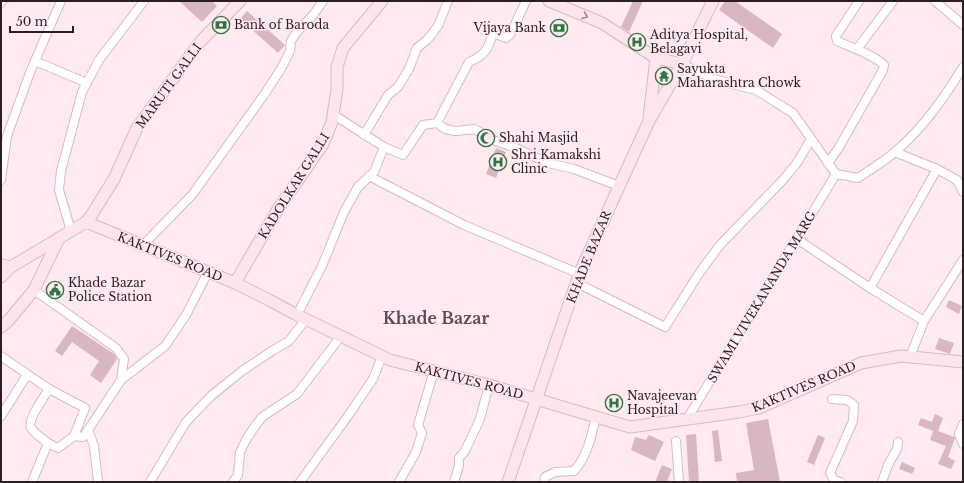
<svg xmlns="http://www.w3.org/2000/svg" width="964" height="483" font-family="'Libre Baskerville',serif">
<rect width="100%" height="100%" fill="#ffeaef"/>
<!-- building -->
<g fill="#d8b7c0">
<path d="M179,1h33l5,5 -15,16z"/>
<path d="M633,1h10l-14,31 -8,-5z"/>
<path d="M725,1h10l47,33 -9,14 -54,-38z"/>
<path d="M247,11l38,34 -7,8 -38,-34z"/>
<path d="M496,148l10,4 -10,26 -10,-4z"/>
<path d="M949,300l13,6 -3,8 -13,-7z"/>
<path d="M72,326l42,28 3,5 -16,24 -11,-8 9,-14 -27,-19 -10,14 -7,-5z"/>
<path d="M939,338l15,5 -4,11 -15,-5z"/>
<path d="M935,414l8,4 -5,13 16,6 1,1 -7,19 7,4 -4,8 -13,-5 8,-18 -16,-6 3,-9 -15,-6 3,-7 11,4z"/>
<path d="M768,419l12,63h-43l-1,-9 18,-3 -8,-47z"/>
<path d="M718,430l4,31 -7,1 -3,-31z"/>
<path d="M696,434l3,47 -10,1 -3,-47z"/>
<path d="M649,435l15,7 -9,19 -24,-11 4,-13 11,3z"/>
<path d="M818,435l7,3 -11,27 -7,-3z"/>
<path d="M902,462l13,6 -3,6 -13,-5z"/>
<path d="M662,465l10,4 -5,13h-12z"/>
</g>
<g fill="none" stroke-linecap="round" stroke-linejoin="round">
<defs>
<g id="street">
<path d="M935,1l28,24"/>
<path d="M1,3l1,-2"/>
<path d="M857,49l36,-48"/>
<path d="M35,61l52,22"/>
<path d="M682,64l31,15 43,11 37,23 43,61"/>
<path d="M437,123l8,6 10,2 20,-2 18,11 25,9 30,14 26,6 45,17"/>
<path d="M364,135l24,-40 10,-8 11,-18 8,-21 10,-8 11,-14 10,-25"/>
<path d="M384,147l19,8 20,-30 14,-2 32,-61c17,-7 19,-13 24,-29l13,5 4,-3 16,-34"/>
<path d="M895,152l42,17 20,11 6,12"/>
<path d="M828,163l10,-14 45,-79 1,-5c-10,-10 -33,-18 -47,-24l-1,-5 23,-35"/>
<path d="M836,174l22,4c13,-9 27,-17 38,-27 28,-24 48,-53 67,-84"/>
<path d="M369,176l95,49 116,49"/>
<path d="M1,180l6,-44 24,-66 30,-69"/>
<path d="M71,231l-12,-41 2,-19 21,-79 17,-32 45,-59"/>
<path d="M797,239l73,49 54,33"/>
<path d="M143,245l49,-50 72,-100 17,-26 9,-18 1,-10 5,-8 18,-19 9,-13"/>
<path d="M577,283l88,44 35,-55 20,-27 61,-63 16,-19 14,-24"/>
<path d="M870,288l67,-119"/>
<path d="M34,290l82,58 8,11 -3,21"/>
<path d="M297,315l25,-49 22,-54 14,-25 16,-15 10,-25 -50,-32"/>
<path d="M1,356l48,33c-5,8 -22,31 -18,39 4,6 12,11 17,15"/>
<path d="M910,357l14,-36 39,-61"/>
<path d="M49,389l36,19 -11,28"/>
<path d="M832,399l15,1 7,5 -1,16 -23,52 4,7 7,2"/>
<path d="M1,416l26,-41"/>
<path d="M687,419l149,-245"/>
<path d="M963,424l-4,10 4,10"/>
<path d="M676,441l3,41"/>
<path d="M32,482l16,-39 10,5 16,-12 9,1 5,-7"/>
<path d="M98,482l-4,-36 -6,-16 33,-50 44,-34 21,-31 22,-43"/>
<path d="M150,482l36,-60 25,-26 31,-25 30,-20 17,-10 17,-22"/>
<path d="M233,482l5,-7 2,-23 6,-12 7,-11 9,-12 35,-23 44,-58"/>
<path d="M300,482l48,-66 25,-37 9,-23"/>
<path d="M399,482l17,-30 6,-19 -4,-8 16,-54"/>
<path d="M454,482l5,-16v-8l6,-7 15,-32 9,-34"/>
<path d="M544,482l1,-5 10,-5 19,-1c13,-14 18,-36 22,-55"/>
<path d="M882,482l6,-17 9,-16 1,-7"/>
</g>
<g id="secondary">
<path d="M549,1l53,22 54,35 26,6"/>
<path d="M649,118l7,-60"/>
<path d="M86,222l5,-6 23,-37 23,-51 63,-86 40,-41"/>
<path d="M1,265l10,2 75,-45 149,61 34,17 28,15 93,45 99,25 141,42 109,-15 20,-4 102,-45 40,-7 62,6"/>
<path d="M1,277l10,-10"/>
<path d="M235,283l43,-74 45,-65 9,-22 5,-33v-22l6,-19 39,-47"/>
<path d="M1,327l8,-7 25,-30 25,-52"/>
<path d="M508,482l72,-210 69,-151 33,-57 31,-63"/>
</g>
</defs>
<!-- street casing -->
<use href="#street" stroke="#dab9c2" stroke-width="10"/>
<!-- secondary casing -->
<use href="#secondary" stroke="#dab9c2" stroke-width="13"/>
<!-- street -->
<use href="#street" stroke="#fff" stroke-width="8"/>
<!-- secondary -->
<use href="#secondary" stroke="#fde5ec" stroke-width="11"/>
</g>
<!-- one-way arrows -->
<defs><path id="oneway-chevron" d="M-2-3.5L2.5 0L-2 3.5" fill="none" stroke-width="1.6" stroke-linecap="round" stroke-linejoin="round"/></defs>
<use stroke="#9e8b91" href="#oneway-chevron" transform="translate(585 16) rotate(23)"/>
<!-- icons -->
<defs>
<symbol id="bank-ring" viewBox="-11 -11 22 22"><circle r="9.5" fill="#ffeaef" stroke="#2f7642" stroke-width="1.5"/><path d="M-6-4H6V4H-6ZM0-2.3a2.3 2.3 0 1 0 0 4.6a2.3 2.3 0 1 0 0-4.6Z" fill="#2f7642"/></symbol>
<symbol id="hospital-ring" viewBox="-11 -11 22 22"><circle r="9.5" fill="#ffeaef" stroke="#2f7642" stroke-width="1.5"/><path d="M-5-5h3v3.5h4V-5h3V5h-3V1.5h-4V5h-3Z" fill="#2f7642"/></symbol>
<symbol id="temple-ring" viewBox="-11 -11 22 22"><circle r="9.5" fill="#ffeaef" stroke="#2f7642" stroke-width="1.5"/><path d="M0-6L5-2H3V0L6.5 2.5H4V6H1.5V3h-3V6H-4V2.5H-6.5L-3 0V-2H-5Z" fill="#2f7642"/></symbol>
<symbol id="mosque-ring" viewBox="-11 -11 22 22"><circle r="9.5" fill="#ffeaef" stroke="#2f7642" stroke-width="1.5"/><path d="M3.5-4.9A6 6 0 1 0 3.5 4.9A5 5 0 1 1 3.5-4.9Z" fill="#2f7642"/></symbol>
<symbol id="civic-ring" viewBox="-11 -11 22 22"><circle r="9.5" fill="#ffeaef" stroke="#2f7642" stroke-width="1.5"/><path d="M-.6-6.5H3V-4.5H.6V-3L4-1V1h2V6H-6V1h2V-1L-.6-3ZM-1.2 2.5V6h2.4V2.5Z" fill="#2f7642"/></symbol>
</defs>
<g fill-rule="evenodd">
<use href="#bank-ring" x="211" y="15" width="20" height="20"/>
<use href="#bank-ring" x="549" y="18" width="20" height="20"/>
<use href="#hospital-ring" x="627" y="32" width="20" height="20"/>
<use href="#temple-ring" x="654" y="66" width="20" height="20"/>
<use href="#mosque-ring" x="476" y="128" width="20" height="20"/>
<use href="#hospital-ring" x="488" y="152" width="20" height="20"/>
<use href="#civic-ring" x="45" y="280" width="20" height="20"/>
<use href="#hospital-ring" x="604" y="393" width="20" height="20"/>
</g>
<g text-anchor="middle" stroke-width="3" stroke-linejoin="round" paint-order="stroke">
<!-- poi labels -->
<g font-size="12" fill="#2a1e22" stroke="#ffeaef" text-anchor="start">
<text x="234" y="29">Bank of Baroda</text>
<text x="546" y="32" text-anchor="end">Vijaya Bank</text>
<text x="650" y="39">Aditya Hospital,<tspan x="650" dy="14">Belagavi</tspan></text>
<text x="677" y="73">Sayukta<tspan x="677" dy="14">Maharashtra Chowk</tspan></text>
<text x="499" y="142">Shahi Masjid</text>
<text x="511" y="159">Shri Kamakshi<tspan x="511" dy="14">Clinic</tspan></text>
<text x="68" y="287">Khade Bazar<tspan x="68" dy="14">Police Station</tspan></text>
<text x="627" y="400">Navajeevan<tspan x="627" dy="14">Hospital</tspan></text>
</g>
<!-- street labels -->
<g font-size="12" fill="#2a1e22" stroke="#ffeaef">
<text transform="translate(169 86) rotate(-54)" y="4">MARUTI GALLI</text>
<text transform="translate(294 186) rotate(-58)" y="4">KADOLKAR GALLI</text>
<text transform="translate(170 257) rotate(22)" y="4">KAKTIVES ROAD</text>
<text transform="translate(589 257) rotate(-68)" y="4">KHADE BAZAR</text>
<text transform="translate(762 297) rotate(-59)" y="4">SWAMI VIVEKANANDA MARG</text>
<text transform="translate(469 381) rotate(15)" y="4">KAKTIVES ROAD</text>
<text transform="translate(804 387) rotate(-23)" y="4">KAKTIVES ROAD</text>
</g>
<!-- district labels -->
<g font-size="16" font-weight="bold" fill="#644851" stroke="#ffeaef">
<text x="436" y="324">Khade Bazar</text>
</g>
</g>
<!-- border -->
<rect width="964" height="483" fill="none" stroke="#2a1e22" stroke-width="4"/>
<!-- scale -->
<path d="M10 26v6h63v-6" fill="none" stroke="#2a1e22" stroke-width="2"/>
<text x="16" y="26" font-size="12" fill="#2a1e22" stroke="#ffeaef" stroke-width="3" paint-order="stroke">50 m</text>
</svg>
